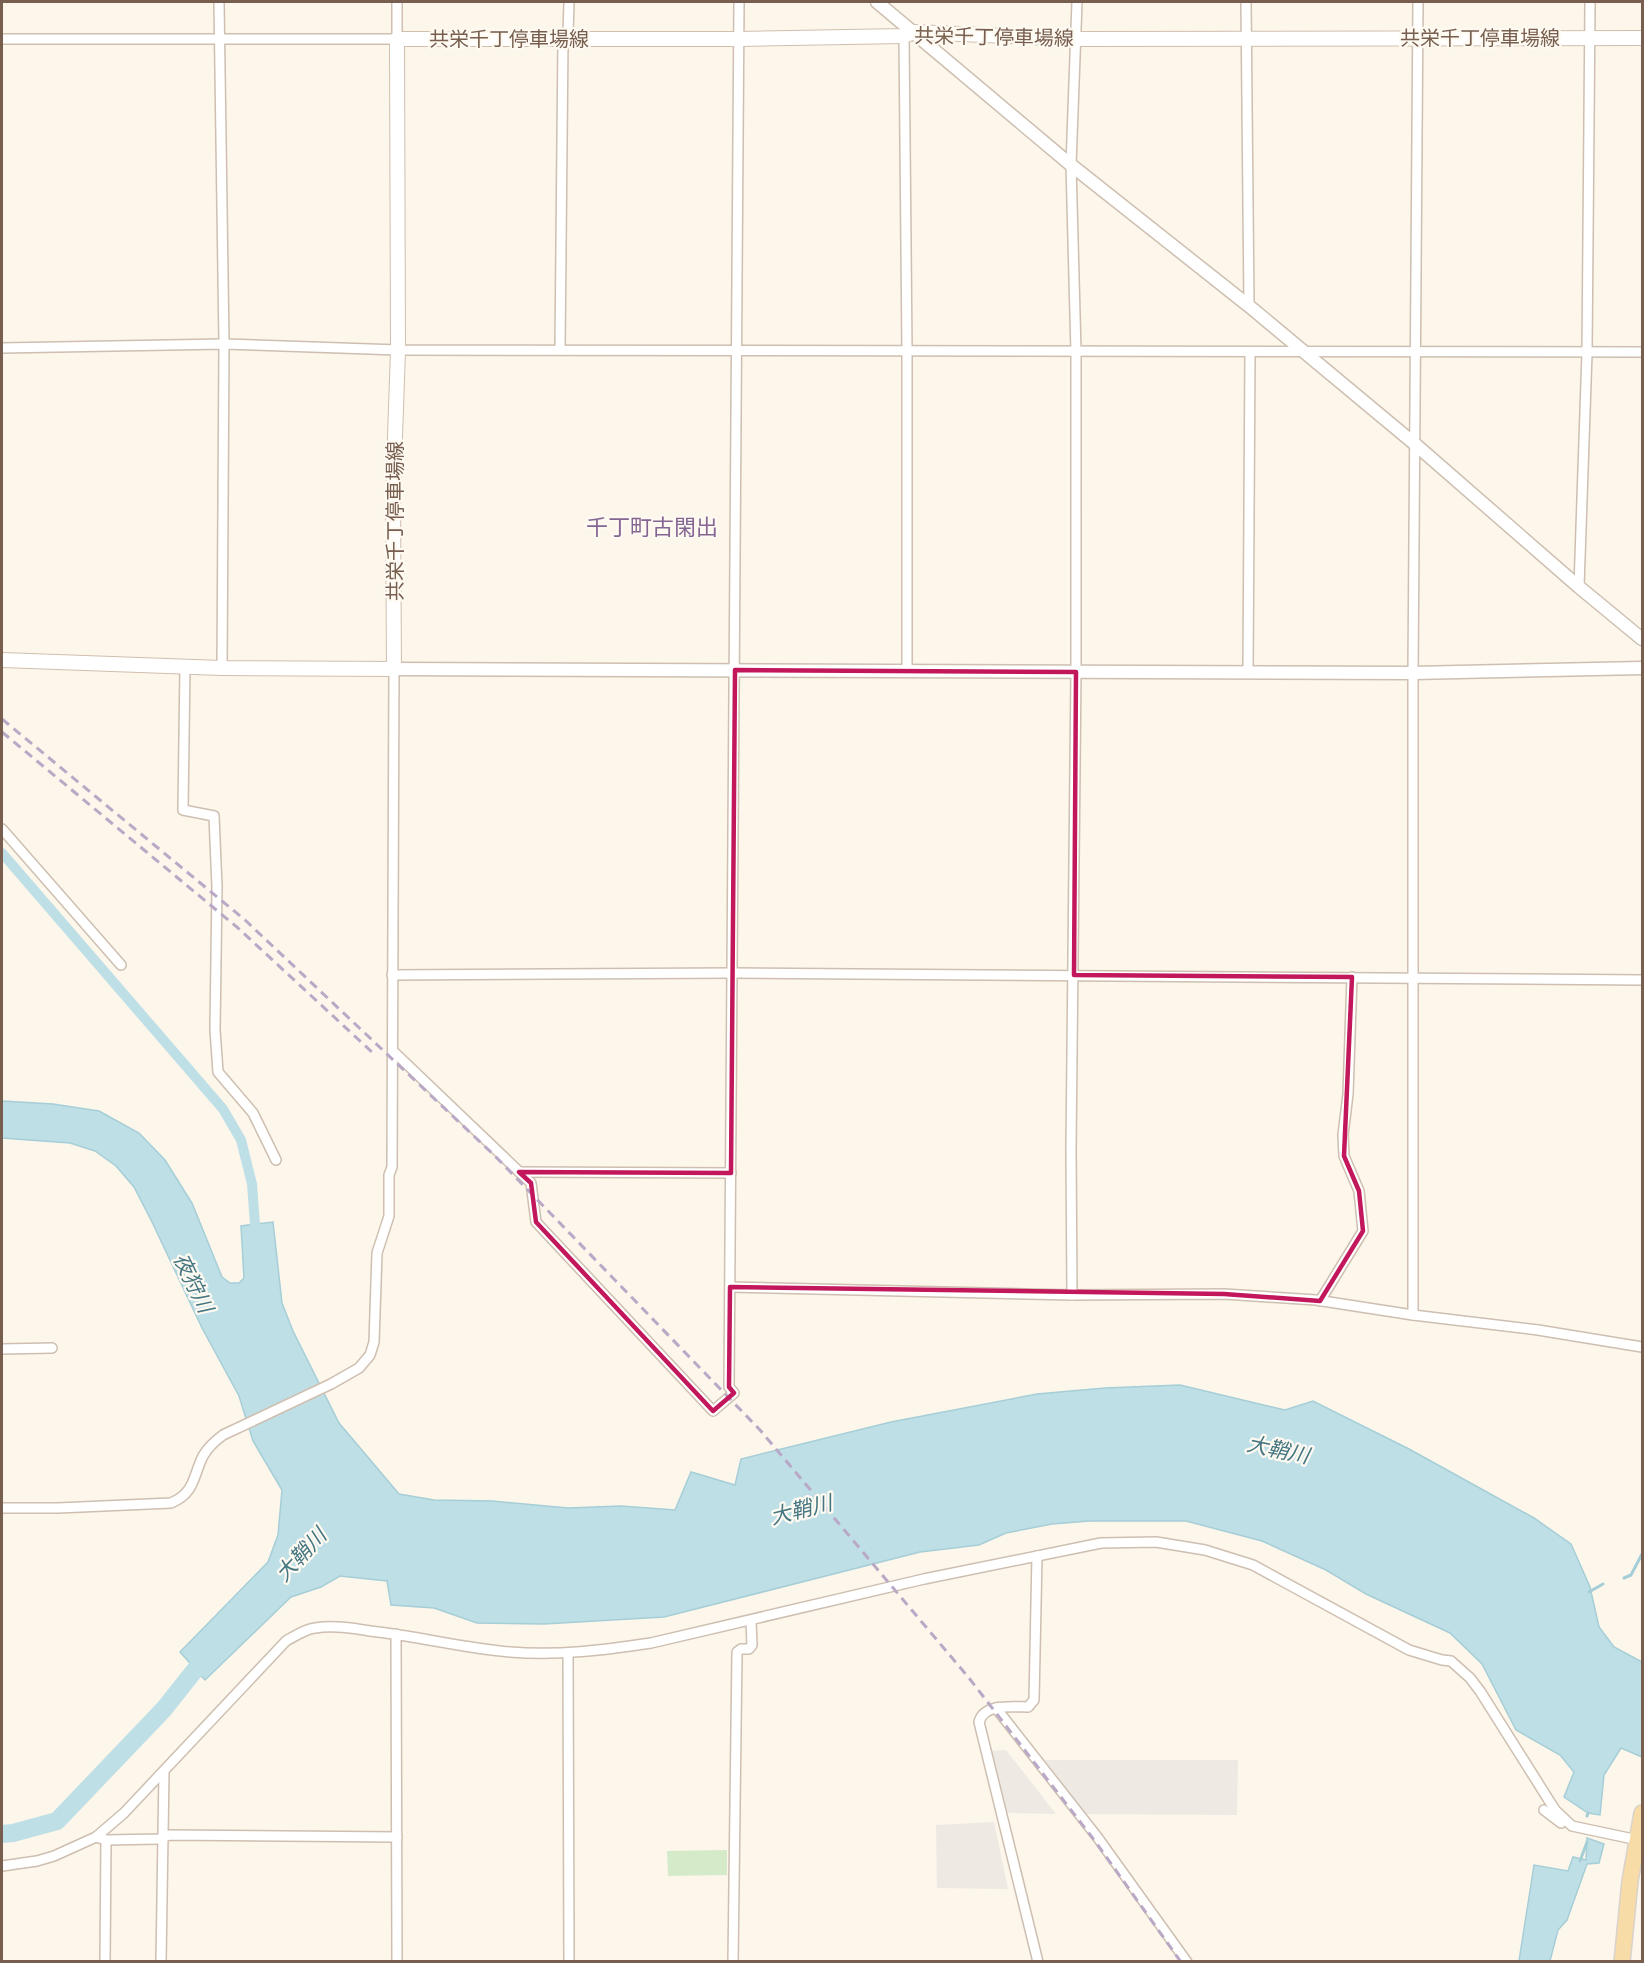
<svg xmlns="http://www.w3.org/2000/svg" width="1644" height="1963" font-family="Manrope,'Noto Sans JP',sans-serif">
<rect width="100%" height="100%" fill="#fcf6eb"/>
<!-- industrial -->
<g fill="#eee9e3">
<path d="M1006,1750l50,64 -49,-1 -18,-62z"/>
<path d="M1045,1760h193l-1,55 -152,-1z"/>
<path d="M994,1822l14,67 -71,-1 -1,-63z"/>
</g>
<!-- green -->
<path fill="#d5eac9" d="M727,1850v25l-59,1 -1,-25z"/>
<!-- water -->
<g fill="#bfdfe6" stroke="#a6ced7" stroke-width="1.5">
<path d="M2,1101l51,3 46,7 40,22 26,27 27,43 30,74 8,6h9l5,-5 -3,-52 32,-4 9,81 11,28 46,92 60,71 35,6 58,1 76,7 53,-2 54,4 16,-38 44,13 6,-26 150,-37 146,-28 68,-6 75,-3 105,25 28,-9 96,48 125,69 37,26 19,43 9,40 15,20 28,15v95l-21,-9 -17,27 -4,40 -12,-2 -24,-16 10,-25 -14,-17 -44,-25 -34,-66 -32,-31 -84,-39 -40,-24 -64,-29 -76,-20h-97l-37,3 -46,9 -27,12 -59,7 -256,65 -120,7 -67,-1 -43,-15 -43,-3 -4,-24 -47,-5 -19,11 -30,10 -86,83 -25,-28 88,-90 10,-27 4,-45 -29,-49 -14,-45 -37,-68 -50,-106 -18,-35 -18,-21 -21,-15 -25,-8 -68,-5z"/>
<path d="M1587,1838l17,6 -5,19 -12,1 -20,56 -9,10 -8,31h-31l15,-96 34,6 5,-14 13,3z"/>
</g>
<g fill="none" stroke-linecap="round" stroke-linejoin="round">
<!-- stream -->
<g stroke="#a6ced7" stroke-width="3">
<path d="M1624,1578l7,-3 11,-21"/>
<path d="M1589,1592l14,-8"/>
<path d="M1587,1816l1,-3"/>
<path d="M1580,1861l7,-19"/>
</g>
<!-- canal -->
<path stroke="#bfdfe6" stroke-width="10" d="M2,853l221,256 18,31 11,44 4,54"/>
<!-- river -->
<path stroke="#bfdfe6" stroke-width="18" d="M2,1834l11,-1 44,-12 107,-112 46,-58"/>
<defs>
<g id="minor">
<path d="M219,2l5,342 -2,324"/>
<path d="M1246,2l3,304"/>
<path d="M904,36l3,315v320"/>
<path d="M2,39h395v-37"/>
<path d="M2,348l222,-4 174,6 1244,2"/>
<path d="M560,350l3,-311 5,-5 1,-32"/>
<path d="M1579,587l8,-234 3,-351"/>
<path d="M185,666l-2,144 31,6 3,71 -2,143 3,42 35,41 23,47"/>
<path d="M1248,672l2,-320"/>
<path d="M2,829l119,136"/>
<path d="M392,975l341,-2 909,7"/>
<path d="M393,1051l138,132 5,39 177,189 21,-18 -5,-6 10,-1385"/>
<path d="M519,1172l212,1"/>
<path d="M730,1287l342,8 152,-1 92,6 97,15 125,15 104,17"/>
<path d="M1072,1295l-1,-146 5,-477v-320l-5,-187 6,-163"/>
<path d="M1320,1301l43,-70 -4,-40 -15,-35 -1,-21 5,-41 4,-117"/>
<path d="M1413,1315v-642l5,-671"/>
<path d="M2,1349l50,-1"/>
<path d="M2,1508h56l113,-5c24,-10 22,-27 32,-47 5,-9 12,-15 20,-21l108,-51 28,-16 11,-13 4,-13 3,-89 12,-37v-41l3,-8 2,-498"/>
<path d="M1037,1556l-3,144 -6,7c-16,0 -44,-4 -49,15l59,240"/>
<path d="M396,1634l1,328"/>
<path d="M568,1653l1,309"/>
<path d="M996,1708l102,130 89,124"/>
<path d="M1544,1810l17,13"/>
<path d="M96,1837l10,3 53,-1 10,-4 228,2"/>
<path d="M2,1866l35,-5 17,-5 42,-19 28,-24 162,-172c9,-5 19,-12 29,-13 18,-3 37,0 55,3 47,5 93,17 140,21 48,4 94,-2 141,-9l273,-64 177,-36 55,-1 49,8 48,15 156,85 33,10 9,1 19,17 10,13 75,119 17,16 66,14"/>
<path d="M105,1962l1,-122"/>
<path d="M161,1962l3,-191"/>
<path d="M733,1962l4,-310 4,-3h8l3,-4 -1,-24"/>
</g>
<g id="tertiary">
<path d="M877,2l194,163 178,141 167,139 163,142 63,52"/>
<path d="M394,669l1019,4 229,-5"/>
</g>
<path id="secondary" d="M2,660l220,8 172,1 -1,-175 5,-144 -1,-311h342l165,-3 10,-4 163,7 565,-1"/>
<path id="primary" d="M1622,1962l8,-81 12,-68"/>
</defs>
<!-- minor casing -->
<use href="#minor" stroke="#cebfb0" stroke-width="12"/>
<!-- tertiary casing -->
<use href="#tertiary" stroke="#cebfb0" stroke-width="15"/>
<!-- secondary casing -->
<use href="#secondary" stroke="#d1bfae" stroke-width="16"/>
<!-- primary casing -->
<use href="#primary" stroke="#d9d2cd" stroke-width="18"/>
<!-- minor -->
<use href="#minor" stroke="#fff" stroke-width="9"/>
<!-- tertiary -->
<use href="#tertiary" stroke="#fff" stroke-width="12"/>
<!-- secondary -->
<use href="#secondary" stroke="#fff" stroke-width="14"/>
<!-- primary -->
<use href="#primary" stroke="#f7dca7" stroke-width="15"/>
<!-- rail -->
<g stroke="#baa8c7" stroke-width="3" stroke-dasharray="9 6" stroke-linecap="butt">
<path d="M2,719l243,201 250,236 265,274 209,248 126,163 86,121"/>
<path d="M2,732l236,196 135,125"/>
</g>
</g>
<!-- marked area -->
<path fill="none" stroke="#c2185b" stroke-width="4.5" stroke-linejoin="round" d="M735,670l341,2 -2,303 278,2 -8,179 15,35 4,40 -43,70 -96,-7 -494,-7 -1,100 5,6 -21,18 -177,-189 -5,-39 -12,-11 212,1z"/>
<g text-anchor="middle" stroke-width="4.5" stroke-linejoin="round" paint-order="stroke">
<!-- street labels -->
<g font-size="20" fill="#775e4e" stroke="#fefaf2">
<text transform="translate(994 37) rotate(1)" y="7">共栄千丁停車場線</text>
<text x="1480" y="45">共栄千丁停車場線</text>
<text x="509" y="46">共栄千丁停車場線</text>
<text transform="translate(395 521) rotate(-90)" y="7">共栄千丁停車場線</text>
</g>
<!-- water labels -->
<g font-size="21" font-style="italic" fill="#457682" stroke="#fefaf2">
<text transform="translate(193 1283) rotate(64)" y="7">夜狩川</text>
<text transform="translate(1278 1450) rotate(12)" y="7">大鞘川</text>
<text transform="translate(801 1510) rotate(-14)" y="7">大鞘川</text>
<text transform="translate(301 1555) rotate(-47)" y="7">大鞘川</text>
</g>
<!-- quarter labels -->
<g font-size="22" fill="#856692" stroke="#fefaf2">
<text x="652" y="535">千丁町古閑出</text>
</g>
</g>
<!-- border -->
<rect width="1644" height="1963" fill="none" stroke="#775e4e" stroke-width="6"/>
</svg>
